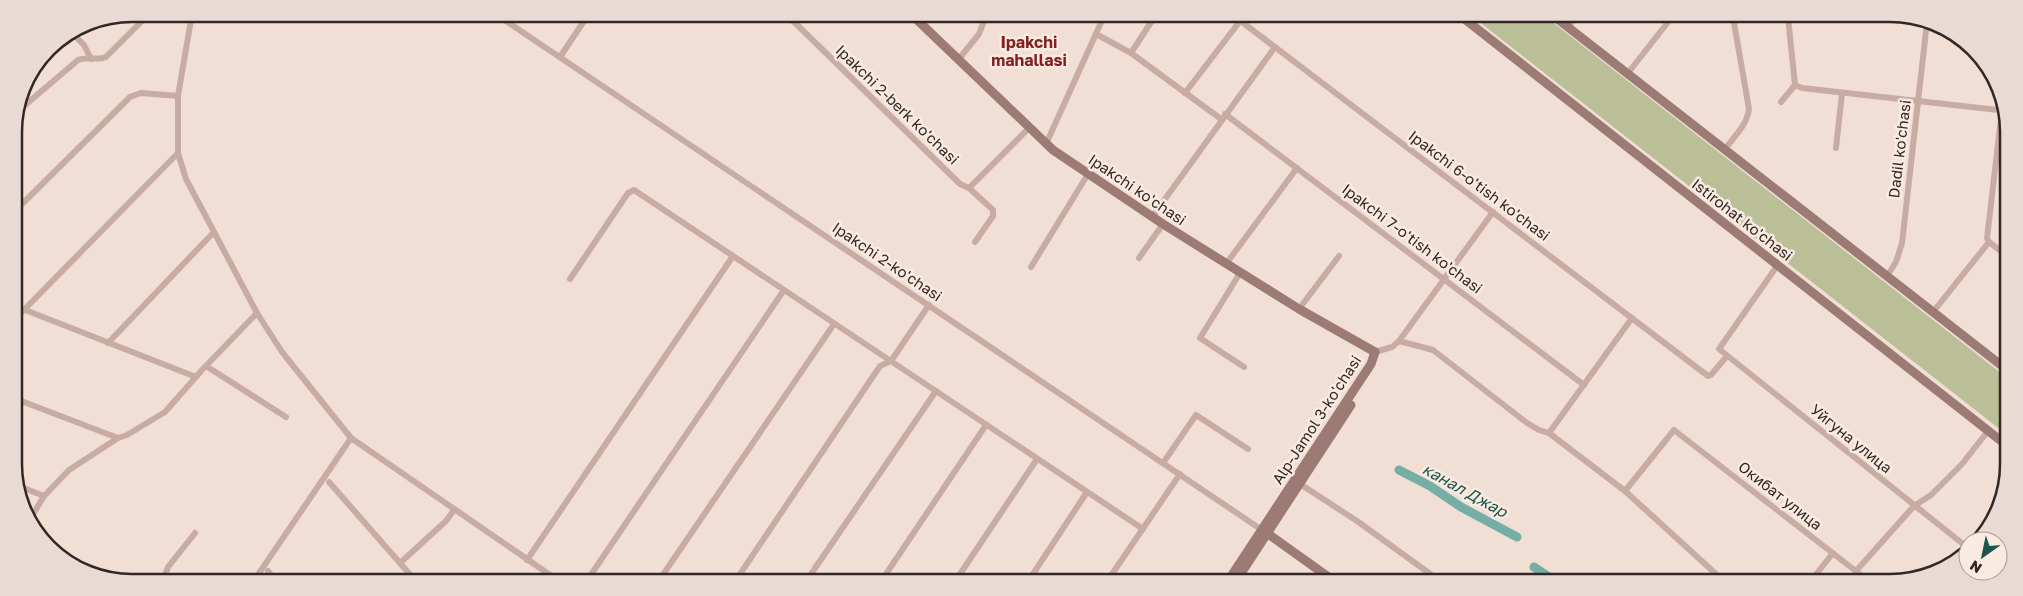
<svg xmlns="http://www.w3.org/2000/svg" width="2023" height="596" font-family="'Golos Text',sans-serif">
<rect width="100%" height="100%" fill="#f1dfd6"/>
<!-- green -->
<path fill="#babf97" d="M1473,17h73l460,360v57z"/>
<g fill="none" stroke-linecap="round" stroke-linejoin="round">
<!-- canal -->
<g stroke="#75aea5" stroke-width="9">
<path d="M1399,470l31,16 31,21 56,30"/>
<path d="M1534,567l21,14"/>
</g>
<!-- street -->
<g stroke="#c8aca3" stroke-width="6">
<path d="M192,14l-14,82v57l8,26 71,134 25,39 69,86 205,141"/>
<path d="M497,15l765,515"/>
<path d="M787,15l173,169 9,4 24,22v6l-18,26"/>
<path d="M1234,16l474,360 3,-1 16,-19"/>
<path d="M1568,27l8,-10"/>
<path d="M72,33l12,12 7,14"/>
<path d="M1096,34l35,19 90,66"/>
<path d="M1131,53l24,-37"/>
<path d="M560,57l28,-42"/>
<path d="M958,60l21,-26 7,-18"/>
<path d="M1628,73l44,-56"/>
<path d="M1795,85l7,3 205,23"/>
<path d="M1185,93l55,-72"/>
<path d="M2003,101l-16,137 2,4 17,13"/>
<path d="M1781,102l14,-17 -7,-68"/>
<path d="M17,112l61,-52c9,-4 19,1 28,-3l43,-43"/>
<path d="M1225,114l359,271"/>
<path d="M1046,144l58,-128"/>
<path d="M1836,148l6,-55"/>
<path d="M1725,149c9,-12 22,-24 24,-40l-16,-92"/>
<path d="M969,188l60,-60"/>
<path d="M14,212l116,-115 11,-4 37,3"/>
<path d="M1152,217l123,-170"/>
<path d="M1139,258l24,-34"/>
<path d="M1226,264l71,-96"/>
<path d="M1777,266l-58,83 249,199"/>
<path d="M1031,267l57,-93"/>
<path d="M1240,273l-40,65 44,29"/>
<path d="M1887,276l9,-14 6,-19 25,-221"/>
<path d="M570,279l58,-86 6,-3 509,339"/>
<path d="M15,306l181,71"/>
<path d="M1299,309l40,-53"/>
<path d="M1933,312l56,-70"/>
<path d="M15,319l163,-166"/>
<path d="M1399,341l34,9 94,73 12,7 10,3 76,58 49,-61 196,152"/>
<path d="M108,343l105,-110"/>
<path d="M1375,352l17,-5 7,-6 94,-129"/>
<path d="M206,366l80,51"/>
<path d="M16,399l102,39"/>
<path d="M1549,433l83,-115"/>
<path d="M1163,463l33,-48 52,34"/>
<path d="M329,482l85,97"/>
<path d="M1297,482l60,39 83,60"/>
<path d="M16,485l28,11"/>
<path d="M1625,491l91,83"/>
<path d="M32,516l12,-20 25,-26 49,-32 9,-3 38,-23 37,-42 55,-57"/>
<path d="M527,560l206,-304"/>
<path d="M400,563l46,-42 8,-11"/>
<path d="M268,571l6,8"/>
<path d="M1856,571l58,-65 17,-11 31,-31 26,-33"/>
<path d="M164,578l4,-11 27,-34"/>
<path d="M255,579l96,-141"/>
<path d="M588,579l196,-289"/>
<path d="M660,579l174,-255"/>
<path d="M736,580l144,-214 11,-5 38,-56"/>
<path d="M807,580l129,-189"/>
<path d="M882,580l104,-155"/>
<path d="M956,580l81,-121"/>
<path d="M1029,580l58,-88"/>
<path d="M1108,580l72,-106"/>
<path d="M1810,582l23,-29"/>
</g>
<!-- secondary -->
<g stroke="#9c7b74" stroke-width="9">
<path d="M912,15l141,135 110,74 136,85 76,43"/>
<path d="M1462,17l543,427"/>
<path d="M1555,17l451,352"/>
<path d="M1264,531l70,50"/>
<path d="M1228,581l143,-217 4,-12"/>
<path d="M1236,581l115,-176"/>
</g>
</g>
<g text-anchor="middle" stroke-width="5" stroke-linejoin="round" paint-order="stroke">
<!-- street labels -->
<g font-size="15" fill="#332725" stroke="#f9eae2">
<text transform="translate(897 105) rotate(44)" y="5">Ipakchi 2-berk ko'chasi</text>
<text transform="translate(1900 149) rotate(-83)" y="5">Dadil ko'chasi</text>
<text transform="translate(1479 186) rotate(37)" y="5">Ipakchi 6-o'tish ko'chasi</text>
<text transform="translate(1137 190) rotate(34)" y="5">Ipakchi ko'chasi</text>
<text transform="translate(1742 220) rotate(38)" y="5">Istirohat ko'chasi</text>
<text transform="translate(1412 239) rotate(37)" y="5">Ipakchi 7-o'tish ko'chasi</text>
<text transform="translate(887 262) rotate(34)" y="5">Ipakchi 2-ko'chasi</text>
<text transform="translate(1317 420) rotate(-57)" y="5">Alp-Jamol 3-ko'chasi</text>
<text transform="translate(1851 439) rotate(39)" y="5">Уйгуна улица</text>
<text transform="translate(1780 496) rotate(38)" y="5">Окибат улица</text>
</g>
<!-- neighbourhood labels -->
<g font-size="16" font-weight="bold" fill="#82211e" stroke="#f9eae2">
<text x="1029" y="48">Ipakchi<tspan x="1029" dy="18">mahallasi</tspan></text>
</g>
<!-- water labels -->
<g font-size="16" font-style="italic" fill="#1b554c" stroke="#f9eae2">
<text transform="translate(1465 490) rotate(29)" y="6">канал Джар</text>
</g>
</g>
<!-- crop -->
<path d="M0 0H2023V596H0ZM132 22H1890A110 110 0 0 1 2000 132V464A110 110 0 0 1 1890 574H132A110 110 0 0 1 22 464V132A110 110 0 0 1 132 22Z" fill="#e9dad3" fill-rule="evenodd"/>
<path fill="none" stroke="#332725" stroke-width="2.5" d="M132 22H1890A110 110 0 0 1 2000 132V464A110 110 0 0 1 1890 574H132A110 110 0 0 1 22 464V132A110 110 0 0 1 132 22Z"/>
<!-- north arrow -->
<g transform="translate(1983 556) rotate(213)"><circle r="24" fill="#f9eae2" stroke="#aa9c96"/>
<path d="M0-4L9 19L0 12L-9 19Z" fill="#1b554c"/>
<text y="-8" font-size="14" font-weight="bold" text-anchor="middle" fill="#332725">N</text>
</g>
</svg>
